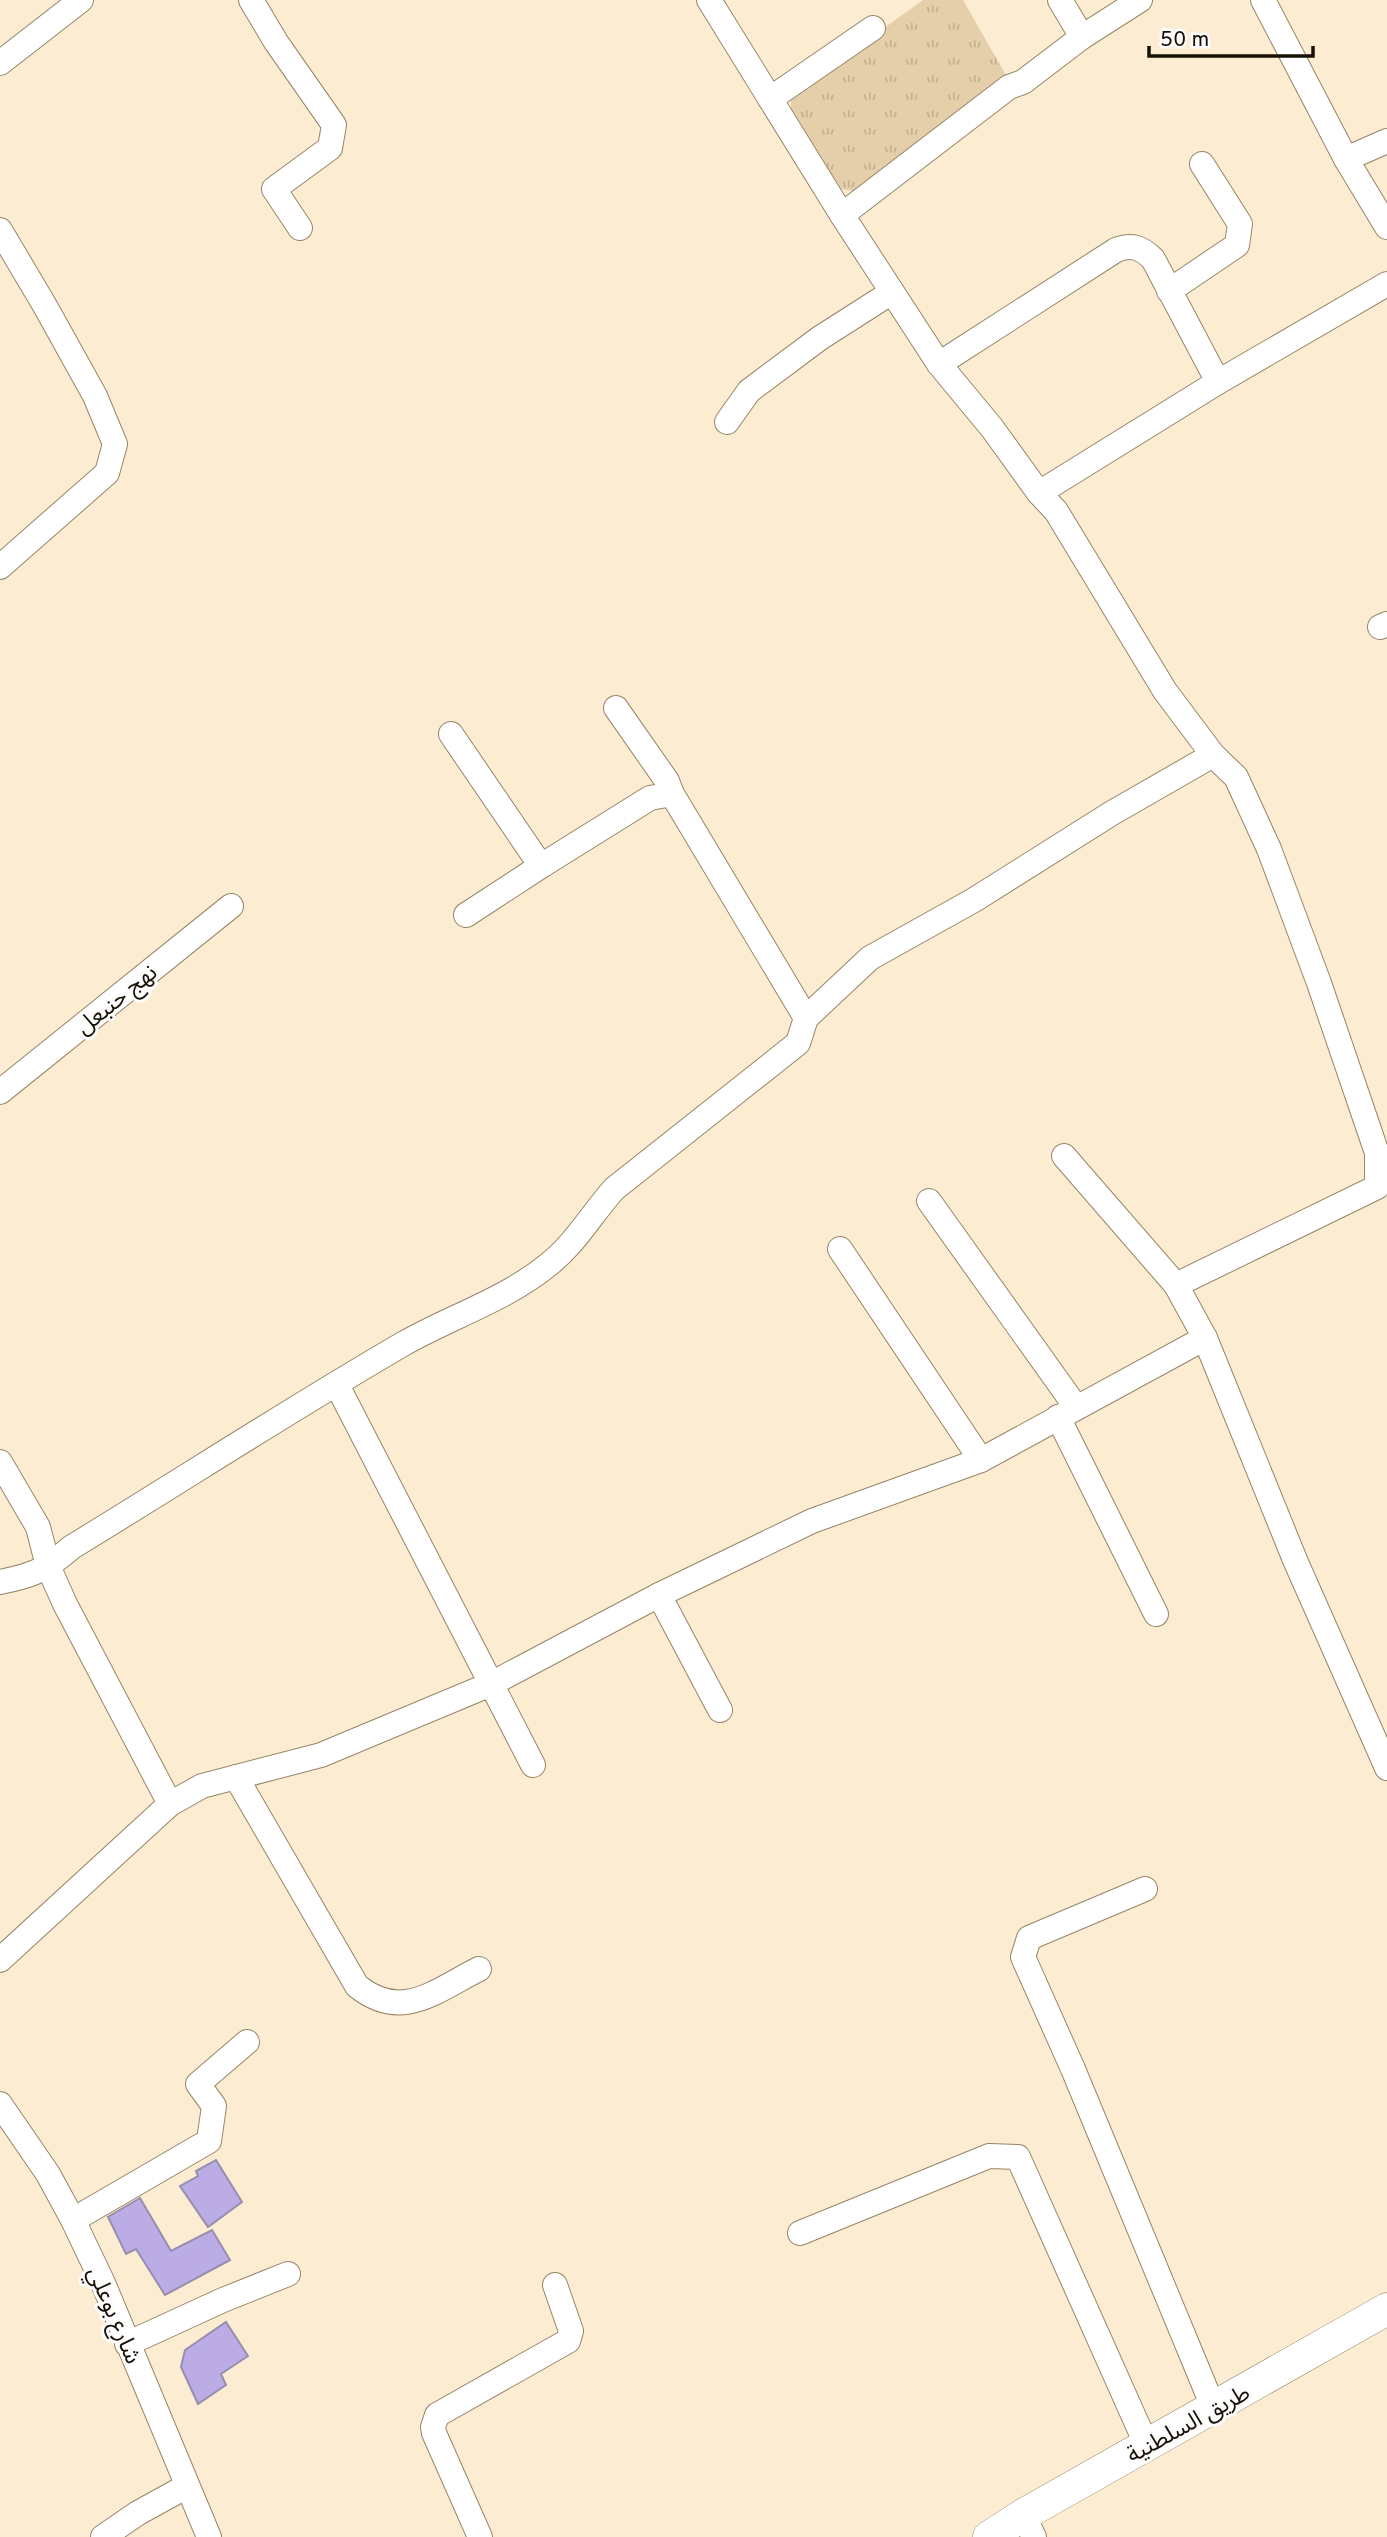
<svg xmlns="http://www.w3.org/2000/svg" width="1387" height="2537" font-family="Overpass,'Noto Sans Arabic',sans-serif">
<defs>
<pattern id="grass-tufts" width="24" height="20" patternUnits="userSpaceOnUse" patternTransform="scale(1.75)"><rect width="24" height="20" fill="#e4cfaa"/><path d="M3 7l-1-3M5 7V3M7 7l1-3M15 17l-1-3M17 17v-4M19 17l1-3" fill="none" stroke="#c3b191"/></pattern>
</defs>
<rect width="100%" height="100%" fill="#fcedd2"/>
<!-- grass -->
<path fill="url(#grass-tufts)" d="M923,0h40l44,77 -148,115 -18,-3 -50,-80v-14z"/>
<!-- building -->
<g fill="#bcace6" stroke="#968eae" stroke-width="2">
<path d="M216,2160l26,42 -34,25 -28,-41 18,-10 -2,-5z"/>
<path d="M140,2198l31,53 41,-21 18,30 -65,35 -29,-46 -10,5 -18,-37z"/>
<path d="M226,2322l22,34 -27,18 5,11 -28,19 -17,-37 4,-17z"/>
</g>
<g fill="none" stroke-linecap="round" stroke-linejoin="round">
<defs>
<g id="minor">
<path d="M251,0l25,42 58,83 -4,23 -56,41 26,39"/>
<path d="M709,0l133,215 97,149 53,64 47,65 17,18 109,180 48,64 23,22 33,72 50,134 58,170v34l-201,98"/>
<path d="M1263,0l83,159 41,68"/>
<path d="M1082,37l58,-37"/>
<path d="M0,63l81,-63"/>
<path d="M770,99l103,-71"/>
<path d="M1346,159l41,-18"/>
<path d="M842,215l167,-128 14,-5 59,-45 -22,-37"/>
<path d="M0,230l45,76 50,90 20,48 -8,29 -107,94"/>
<path d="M1169,291l68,-46 3,-21 -38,-60"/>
<path d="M939,364l177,-114c15,-6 25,-3 37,9l65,123"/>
<path d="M727,422l22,-31 71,-53 72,-46"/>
<path d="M1039,493l179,-111 169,-98"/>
<path d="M1380,627l7,-3"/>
<path d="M616,708l51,73 5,13 134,224"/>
<path d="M451,734l90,132 109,-68 22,-4"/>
<path d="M466,915l75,-49"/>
<path d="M0,1092l231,-186"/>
<path d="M1064,1156l112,129 29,53"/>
<path d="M929,1201l147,206"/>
<path d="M840,1249l141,211"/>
<path d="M337,1385l196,380"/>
<path d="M1058,1417l98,197"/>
<path d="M0,1462l38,65 10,39 17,38 105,200"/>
<path d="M0,1582c35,-7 45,-12 72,-35 110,-67 219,-138 331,-203 47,-27 102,-44 145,-79 27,-21 43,-50 66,-76l184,-146 8,-25 64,-60 104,-58 138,-87 101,-58"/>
<path d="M659,1595l61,115"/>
<path d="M236,1777l121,209c45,36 78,5 122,-17"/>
<path d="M1145,1889l-116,49 -6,19 50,112 141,340"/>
<path d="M0,1960l170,-156 32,-18 119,-31 170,-71 168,-89 153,-74 169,-61 224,-122 90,222 92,208"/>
<path d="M0,2104l48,70 25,46 30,63 106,254"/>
<path d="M73,2220l136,-79 5,-35 -16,-22 49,-42"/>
<path d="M800,2233l189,-77 29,1 129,289"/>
<path d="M127,2344l96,-44 65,-26"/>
<path d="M1023,2515l11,22"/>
<path d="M103,2537l35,-24 49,-27"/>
<path d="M480,2537l-46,-104 -1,-6 4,-12 131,-74 3,-10 -16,-46"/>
</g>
<path id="major" d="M989,2537l34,-22 364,-206"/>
</defs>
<!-- minor casing -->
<use href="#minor" stroke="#968566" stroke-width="26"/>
<!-- major casing -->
<use href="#major" stroke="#968566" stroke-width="33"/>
<!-- minor -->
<use href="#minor" stroke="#fff" stroke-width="24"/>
<!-- major -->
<use href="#major" stroke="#fff" stroke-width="32"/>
</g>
<g text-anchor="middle" stroke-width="6" stroke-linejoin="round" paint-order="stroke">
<!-- street labels -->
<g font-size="23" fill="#161005" stroke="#fcfcfc">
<text transform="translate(116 999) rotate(-39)" y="8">نهج حنبعل</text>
<text transform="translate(115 2315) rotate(67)" y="8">شارع بوعلي</text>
<text transform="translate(1188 2423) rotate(-29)" y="8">طريق السلطنية</text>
</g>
</g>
<!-- scale -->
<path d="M1149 46v10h164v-10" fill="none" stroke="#161005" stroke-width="3.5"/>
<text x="1160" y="46" font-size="21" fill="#161005" stroke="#fcfcfc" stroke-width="5" paint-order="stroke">50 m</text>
</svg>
